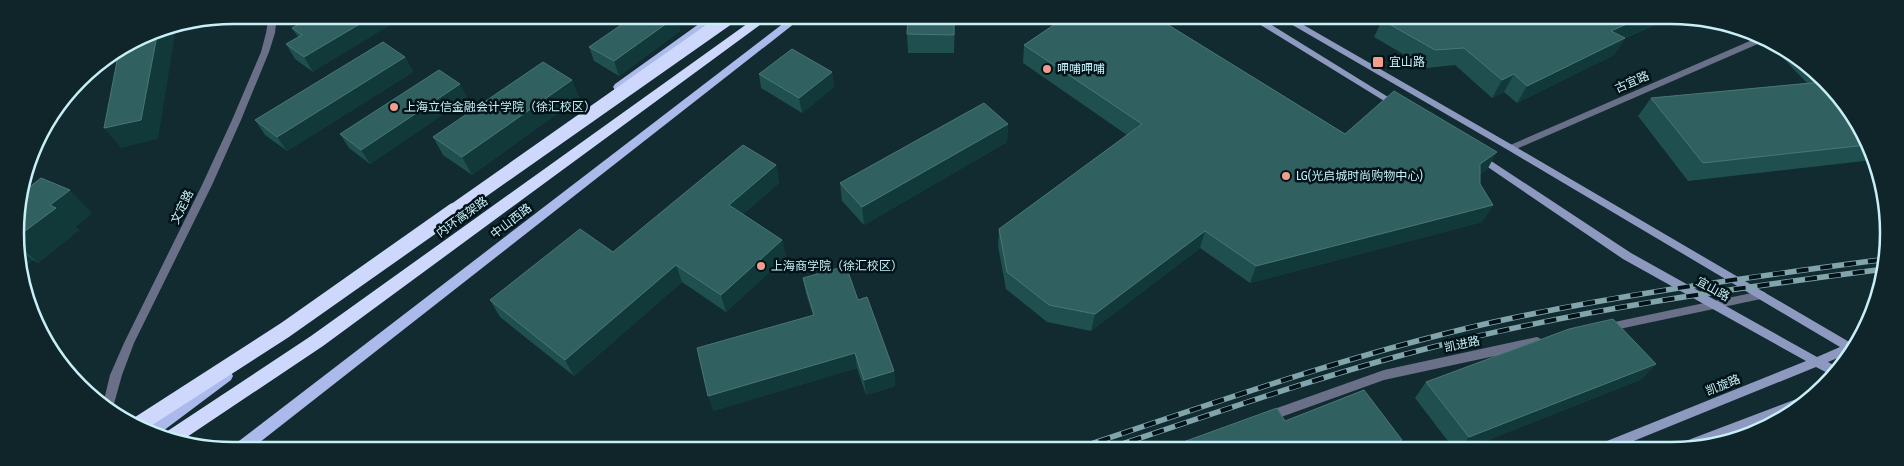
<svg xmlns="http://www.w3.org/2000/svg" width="1904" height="466" font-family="'Fira Sans Condensed','Noto Sans SC',sans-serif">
<rect width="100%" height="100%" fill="#112b30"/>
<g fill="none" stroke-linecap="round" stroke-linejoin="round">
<!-- street -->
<g fill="#697088" fill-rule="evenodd">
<path d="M269,15h8l-2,18 -6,19 -28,68 -29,65 -78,158 -12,32 -10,36 -9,-7 7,-29 14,-32 78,-158 30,-65 29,-68 5,-19z"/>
<path d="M1759,37l8,3 -253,110h-6l-2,-2 2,-2z"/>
<path d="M1761,291l4,1 1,3 -1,3 -4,1 -156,33 -4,-1 -1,-3 1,-3 4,-1z"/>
<path d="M1537,337l4,2 1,3 -1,3 -4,2 -153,33 -117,42 -4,-1 -2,-4 2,-4 121,-43z"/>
</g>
<!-- secondary -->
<g fill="#8e99bf" fill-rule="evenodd">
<path d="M1246,16h11l144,89 -4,3 -3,-1z"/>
<path d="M1277,16h11l226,130 337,197 5,1 -7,9 -21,9 11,6 -6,8 -17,-9 -202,82h-19l2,-4 209,-84 -183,-102 -147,-100 -2,-2 2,-2h6l149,98 186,104 23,-10 -332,-197z"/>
<path d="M1807,395l4,2 -19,14 -100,38h-19l2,-4z"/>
</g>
<!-- primary -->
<g fill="#abb9eb" fill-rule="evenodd">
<path d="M710,16h11l-98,74h-8l-2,-3 2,-3z"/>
<path d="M793,16h11l-553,433h-18l2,-5z"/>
<path d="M226,370l5,2 2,4 -2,4 -72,54 -13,-5z"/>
</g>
<!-- highway -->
<path fill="#cdd8fc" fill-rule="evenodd" d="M758,16h14l-449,330 -142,95 -17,-5 2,-4 145,-96z"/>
<defs>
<g id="rail">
<path d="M1076,449c135,-45 270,-93 409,-125 133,-30 267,-47 402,-65"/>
<path d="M1107,449c109,-36 218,-75 330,-103 147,-37 298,-58 448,-77"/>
</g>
</defs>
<!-- rail casing -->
<use href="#rail" stroke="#82a4ac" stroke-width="5.5"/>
<!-- rail -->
<use href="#rail" stroke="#001318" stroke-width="4" stroke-dasharray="12" stroke-linecap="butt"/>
<!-- highway-bridge-far1 -->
<path stroke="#cdd8fc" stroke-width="14" d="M452,212l279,-196"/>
<!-- highway-bridge -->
<path stroke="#cdd8fc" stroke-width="16" d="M136,426l149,-96 169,-119"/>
</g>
<!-- wall -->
<g fill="#1f4f4e">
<path d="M315,15l-2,57 -18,-13 -9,-15 12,-7 -6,-9z"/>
<path d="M677,16l3,15 -61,45 -25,-15 -5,-14z"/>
<path d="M955,16l-1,37h-46l-1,-19z"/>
<path d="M1067,16h113l-11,9 176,109 142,36 -7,4v10l13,21 -11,17 -232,61 -50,-35 -109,83 -44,-9 -41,-33 -8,-43 1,-17 128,-94 -104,-72 1,-18z"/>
<path d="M1386,16l287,1 -48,21 -11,17 -97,48 -13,-11 -12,6 -37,-33 -28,3 -53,-31 8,-17z"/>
<path d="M1785,49l59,52 29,59 -185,21 -50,-65 13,-18 156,-15 -27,-28z"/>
<path d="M405,57l8,15 -126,79 -22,-16 -10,-15z"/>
<path d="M832,72l2,15 -32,26 -41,-25 -2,-14z"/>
<path d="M572,80l7,18 -107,77 -29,-20 -10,-18z"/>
<path d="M460,84l7,14 -97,66 -21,-16 -9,-14z"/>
<path d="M1008,124l-1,18 -143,83 -22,-24 -2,-18z"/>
<path d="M776,165l3,18 -36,31 39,26 4,17 -60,55 -44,-30 -108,94 -74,-59 -10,-17 123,-48z"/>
<path d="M92,213l-17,14 4,3 -41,33 -5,-3 -12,10 -6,-52z"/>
<path d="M803,278l55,22 36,71 1,15 -29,9 -9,-27 -144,43 100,-96 -7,-21z"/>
<path d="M1656,364l-16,16 -175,69h-11l-39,-51 11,-16z"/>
</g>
<!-- shaded-wall -->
<g fill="#12393a">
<path d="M375,15h32l-94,57 -9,-15z"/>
<path d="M677,16l3,15 -61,45 -5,-15z"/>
<path d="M1160,16h20l-26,20 3,-18z"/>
<path d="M1643,17h30l-73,31 11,-17z"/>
<path d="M175,27l1,1 -18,111 -37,9 -17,-20 54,-98z"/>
<path d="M1625,38l-11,17 -97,48 10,-17z"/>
<path d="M405,57l8,15 -126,79 -10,-14z"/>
<path d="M832,72l2,15 -32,26 -3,-15z"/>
<path d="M1514,74l-10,18 -12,6 10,-18z"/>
<path d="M572,80l7,18 -107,77 -10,-18z"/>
<path d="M460,84l7,14 -97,66 -9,-14z"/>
<path d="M1008,124l-1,18 -143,83 -2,-18z"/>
<path d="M1497,152l-10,18 -17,12 10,-18z"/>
<path d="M776,165l3,18 -46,40 -4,-18z"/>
<path d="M70,190l22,23 -17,14 4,3 -41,33 -20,-18 -1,-8 33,-32z"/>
<path d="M1493,205l-11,17 -232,61 6,-17z"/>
<path d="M1205,231l-5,17 -109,83 4,-17z"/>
<path d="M782,240l4,17 -60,55 -5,-17z"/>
<path d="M18,248l15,12 -12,10z"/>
<path d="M676,265l6,17 -108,94 -9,-16z"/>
<path d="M855,353l2,15 -144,43 -5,-15z"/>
<path d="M1656,364l-16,16 -175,69h-6l10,-12z"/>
<path d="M894,371l1,15 -29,9 -2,-15z"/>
<path d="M1402,440l-6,9h-15z"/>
</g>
<!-- building -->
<g fill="#316060" stroke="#497778">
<path d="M315,15h60l-71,42 -18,-13 16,-9 -10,-7z"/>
<path d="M634,16h43l-63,45 -25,-14z"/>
<path d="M908,16h46v19l-47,-1z"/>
<path d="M1067,16h93l-3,2 188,116 49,-43 103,61 -17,12v20l13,21 -237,61 -51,-35 -110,83 -46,-9 -42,-33 -8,-43 143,-105 -118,-79z"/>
<path d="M1386,16l257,1 -32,14 14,7 -98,48 -13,-12 -12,6 -38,-32 -29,2 -53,-30z"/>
<path d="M158,30l-17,90 -37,8 14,-72 -5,1 1,-3 36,-23z"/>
<path d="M383,42l22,15 -128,80 -22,-17z"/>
<path d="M792,49l40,23 -33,26 -40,-24z"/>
<path d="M543,62l29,18 -110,77 -29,-20z"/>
<path d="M439,70l21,14 -99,66 -21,-16z"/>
<path d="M1822,82l22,19 22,44 -163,18 -52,-65z"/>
<path d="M984,103l24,21 -146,83 -22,-24z"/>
<path d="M743,145l33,20 -47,40 53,35 -61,55 -45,-30 -111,95 -75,-60 90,-71 33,23z"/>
<path d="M41,178l29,12 -20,15 6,3 -39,29 -2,-19 8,-26z"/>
<path d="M846,266l12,34 9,-3 27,74 -30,9 -9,-27 -147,43 -11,-48 117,-33 -11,-37z"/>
<path d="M1613,319l43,45 -187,73 -43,-55 143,-53z"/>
<path d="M1364,390l38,50 -21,9h-217l113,-41 8,13z"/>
</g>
<!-- markers -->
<g fill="#f49d8c" stroke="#001318" stroke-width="2">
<rect x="1372" y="56" width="12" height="12" rx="2.5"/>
<circle cx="1047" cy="69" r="5"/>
<circle cx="394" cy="107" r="5"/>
<circle cx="1286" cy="176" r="5"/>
<circle cx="761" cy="266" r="5"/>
</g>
<g text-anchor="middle" stroke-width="5" stroke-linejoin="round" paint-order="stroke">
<!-- poi labels -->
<g font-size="12" fill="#c8eff8" stroke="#001318" text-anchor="start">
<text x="1389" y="66">宜山路</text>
<text x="1057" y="73">呷哺呷哺</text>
<text x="404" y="111">上海立信金融会计学院（徐汇校区）</text>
<text x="1296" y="180">LG(光启城时尚购物中心)</text>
<text x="771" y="270">上海商学院（徐汇校区）</text>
</g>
<!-- street labels -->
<g font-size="12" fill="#c8eff8" stroke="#001318">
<text transform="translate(1632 82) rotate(-23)" y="4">古宜路</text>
<text transform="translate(182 207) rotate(-64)" y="4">文定路</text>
<text transform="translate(462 217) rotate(-36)" y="4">内环高架路</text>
<text transform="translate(511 221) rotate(-38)" y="4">中山西路</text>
<text transform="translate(1713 289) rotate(29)" y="4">宜山路</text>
<text transform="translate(1462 344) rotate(-12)" y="4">凯进路</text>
<text transform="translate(1723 385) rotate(-22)" y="4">凯旋路</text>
</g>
</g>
<!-- crop -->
<path d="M0 0H1904V466H0ZM233 24H1671A209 209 0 0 1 1880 233V233A209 209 0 0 1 1671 442H233A209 209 0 0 1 24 233V233A209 209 0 0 1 233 24Z" fill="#10252a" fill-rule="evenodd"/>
<path fill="none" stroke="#c8eff8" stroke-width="2.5" d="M233 24H1671A209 209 0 0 1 1880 233V233A209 209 0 0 1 1671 442H233A209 209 0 0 1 24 233V233A209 209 0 0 1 233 24Z"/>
</svg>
